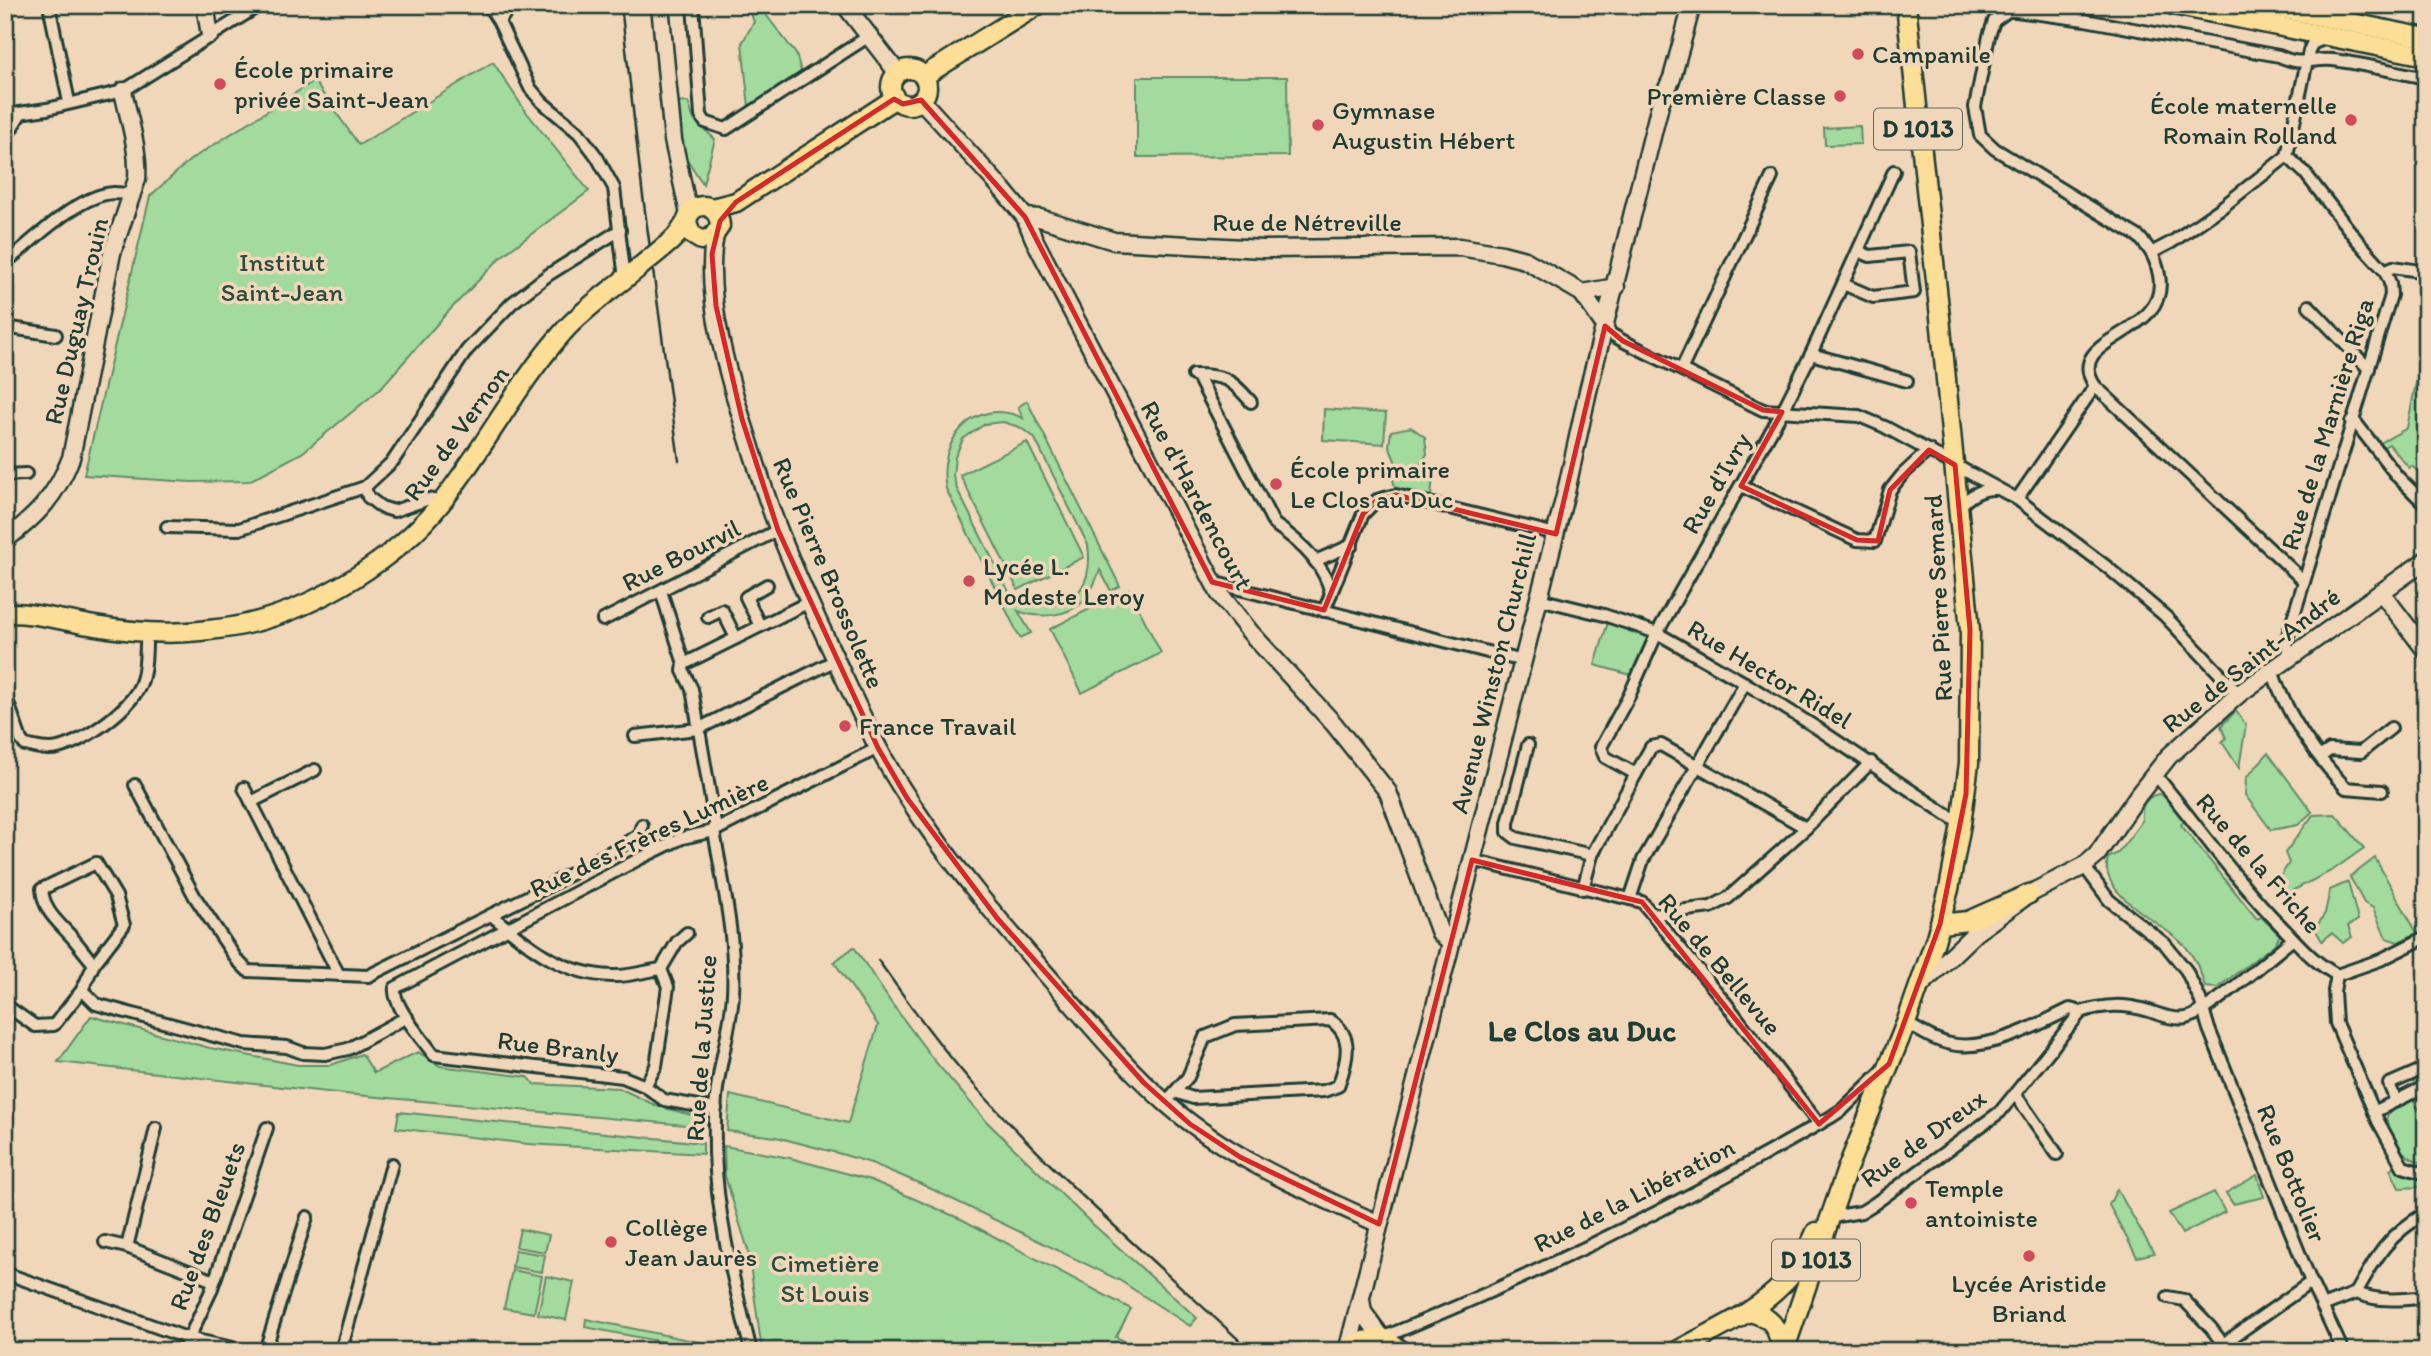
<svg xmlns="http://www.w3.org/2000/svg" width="2431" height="1356" font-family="Itim,sans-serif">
<rect width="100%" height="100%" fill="#f1d7b9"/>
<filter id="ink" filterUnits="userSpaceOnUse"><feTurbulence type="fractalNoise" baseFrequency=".0143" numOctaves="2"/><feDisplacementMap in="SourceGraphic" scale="14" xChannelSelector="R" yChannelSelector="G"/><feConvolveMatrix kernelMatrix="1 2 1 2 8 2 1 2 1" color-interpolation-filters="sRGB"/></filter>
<g filter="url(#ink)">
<!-- green -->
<g fill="#a3da9e" stroke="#618c69" stroke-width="2" fill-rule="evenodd">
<path d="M760,7l36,47 5,17 -4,6 -48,30 -7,-64 12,-21 -3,-8z"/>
<path d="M493,62l31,47 65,82 -87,65 -56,58 -66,75 -78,64 -53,28 -58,1 -107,-7 66,-279 40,-36 124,-79 45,64z"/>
<path d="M1137,77h150l1,79 -151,1z"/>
<path d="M688,102l6,18 21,19 -12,45 -22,-34 -5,-47z"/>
<path d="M1860,126l1,18 -36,1 -1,-17z"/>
<path d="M2417,378l9,9v78l-9,6 -5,-5 -3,2 -20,-24 -12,7 -2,-5 32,-18z"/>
<path d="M1027,401l93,185 -9,5 -11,-21c-4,10 -8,22 -15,30 -17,17 -46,19 -67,11l13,22 -11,5 -74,-149c-10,-47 28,-94 77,-71l-5,-11zM1003,422l16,5 15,10 54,108c5,35 -9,62 -47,61 -12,-1 -23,-4 -31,-12l-53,-105 -4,-13 2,-19 8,-18 22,-15z"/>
<path d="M1324,409l62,4 -2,31 -61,-4z"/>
<path d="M1411,427l14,10 2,17 -10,15 16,8 -2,19 -35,-4 -4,-17 4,-12 -7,-17 2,-15z"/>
<path d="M1027,442l57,115 -66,33 -58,-115z"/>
<path d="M1129,589l32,64 -79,40 -32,-64z"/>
<path d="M1608,622l24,8 17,9 -18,36 -36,-10z"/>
<path d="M2236,711l10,14 -7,43 -17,-26 4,-4 -5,-12z"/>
<path d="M2268,753l44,59 -14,13 -27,5 -26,-35 1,-17z"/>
<path d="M2158,794c12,2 19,18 26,27l-3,4 76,94 4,-2 19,18 -5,9 -58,44 -12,-1c-4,-15 -9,-28 -19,-40 -21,-24 -89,-51 -78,-89l10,-5 24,-32c-1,-13 1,-23 16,-27z"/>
<path d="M2335,814l29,34 -31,22 -49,25 -6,-15 11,-17 -4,-10 28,-38z"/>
<path d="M2375,858l42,75 -19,9 -12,-4 -13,-30 -9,-5 -14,-26z"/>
<path d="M2348,882l10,38 -10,6 4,11 -9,6 -11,-10 -10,8 -7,-12 10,-16 5,-23z"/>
<path d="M854,947l36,54 43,58 54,63 100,97 110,99 -7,8 -71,-46 -198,-96 -50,-21 -30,-9 -65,-17 -49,-6 3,-36 118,28 30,-98 -44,-63z"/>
<path d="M91,1016l119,32 88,17h33l31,-11 12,19 44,-21 22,14 88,11 6,7 85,4 38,18 50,13v8l-362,-33 -287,-32z"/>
<path d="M2413,1099l13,23v42c-28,-8 -27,-18 -40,-42 0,-13 17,-18 27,-23z"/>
<path d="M399,1112l304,31v11l-175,-10 -132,-16z"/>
<path d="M724,1146l66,12 81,22 92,40 168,89 -15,28 28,14h-382l-14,-101 -23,-74z"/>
<path d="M2398,1165l28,11v19l-3,-8 -24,1 -9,-19z"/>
<path d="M2257,1175l7,22 -31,7 -7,-11z"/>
<path d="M2117,1189l37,64 -17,4 -28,-52z"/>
<path d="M2214,1192l11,20 -43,22 -13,-21z"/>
<path d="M520,1229l29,6 -4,17 -29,-5z"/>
<path d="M515,1250l30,5 -3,17 -30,-5z"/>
<path d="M512,1270l30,6 -8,37 -30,-5z"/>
<path d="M546,1276l28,6 -8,38 -28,-6z"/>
<path d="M586,1319l142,29v3h-19l-124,-24z"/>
</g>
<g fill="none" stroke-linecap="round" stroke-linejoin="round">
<defs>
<g id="street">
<path d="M49,5l20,97"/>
<path d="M488,5l11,17 31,66 12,14 37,31 18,24 17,31 11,91"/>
<path d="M693,5l8,110 4,7 21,7 143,-93"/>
<path d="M499,22l12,-17"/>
<path d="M5,115l42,-6 76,-18 137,-86"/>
<path d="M5,139l16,-26"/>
<path d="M2287,156l18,17 52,67 28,31 5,12 1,12 -101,333 -3,12 2,16"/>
<path d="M2153,252l19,-10 49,-34 66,-52 22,-105 3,-7 14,-6"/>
<path d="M5,263c28,-22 74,-69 109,-70 6,0 12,1 17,2"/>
<path d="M2385,271l8,-4 33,5"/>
<path d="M1843,284l30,13 41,-5 -5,-40 -39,4 -12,-5"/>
<path d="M2309,306l60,63"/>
<path d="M1605,326l6,8 12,7 140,69 96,6 26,11 132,72 90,68 58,49 74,78"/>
<path d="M5,327l51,8"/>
<path d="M1811,354l96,27"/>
<path d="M1682,368l90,-191"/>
<path d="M1193,375c32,0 38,4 58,27"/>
<path d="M1197,375l77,149c24,16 51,40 57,70"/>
<path d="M2351,422l5,1 41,53 29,29"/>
<path d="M5,475l21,-1"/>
<path d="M1741,486l116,54 18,1 15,-51 12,-15 27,-25"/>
<path d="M365,487l3,10 13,10 13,4 35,-12 13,3"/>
<path d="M2017,499l78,-113"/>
<path d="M1959,508c9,-12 23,-20 37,-19"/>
<path d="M167,527l72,2 126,-42 28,-26 74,-111 45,-47 36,-28 72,-45"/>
<path d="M1315,561l37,-16"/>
<path d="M2304,581l-209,-195c-34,-51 76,-48 64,-111 -3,-17 -9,-26 -20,-38l-144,-88 -15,-14 -5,-28 14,-71 5,-15 14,-10h8l69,9 194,36c24,11 31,2 54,4 31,4 62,12 93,18"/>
<path d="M1212,582l311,79"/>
<path d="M661,591l23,73 -1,7 9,18 23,134 -1,8c9,54 22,108 19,163 -2,32 -12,63 -16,95 -3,20 -2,42 -2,63 2,68 20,133 36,199"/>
<path d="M1539,599l65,16 53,18 88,50 72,45 144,96"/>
<path d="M1324,611l39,-97 14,-14 19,-5 160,39"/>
<path d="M708,617l14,-7 14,28"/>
<path d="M603,620l175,-90"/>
<path d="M760,626l-14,-29 21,-12"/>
<path d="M684,664l125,-62"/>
<path d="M2272,670c14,44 43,85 74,118l36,3"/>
<path d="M5,694l16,46 4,5c11,2 22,6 33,3 27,-7 76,-40 84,-68 5,-15 3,-34 5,-50"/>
<path d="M635,736l63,-7 138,-69"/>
<path d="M1528,745l-20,78v9l8,6 76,17"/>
<path d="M2321,756l9,-6 31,2 30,-24"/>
<path d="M2154,773c44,53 82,108 131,157 17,18 30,33 52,45"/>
<path d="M1636,774l15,-27 10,-2 145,83"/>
<path d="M135,785l60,112 42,63 11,11 120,5 177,-88 78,-43 16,-11 3,-9"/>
<path d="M244,788l95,187"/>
<path d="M251,802l64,-32"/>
<path d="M1472,860l170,42 83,100 94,122"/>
<path d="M2084,866l25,34 56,44 21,26 14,29 9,30 102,253 32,69"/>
<path d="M1583,889l9,-34 44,-81 -31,-17 -4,-10 28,-51 28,-63 125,-221 29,-58 83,-183"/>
<path d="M1630,899l13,-39 102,-177"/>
<path d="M1654,914l57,-7 17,-9 78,-70 65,-66"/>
<path d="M491,915c38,31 69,59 121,61 15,1 34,-5 49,-7"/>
<path d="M94,964l30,-39 -8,-29 -20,-33 -54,26c2,21 12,29 26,44 9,9 17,21 26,31l-12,26 14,14 148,40 43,3 16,6 22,1 23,-5 59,-32"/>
<path d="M661,969l16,-27 10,-9"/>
<path d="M2337,975l-3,16 2,32 42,98 25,46 23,7"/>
<path d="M2337,975l43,-15 46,-23"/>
<path d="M11,1009l24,17 19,-1 28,-35"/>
<path d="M1906,1023c14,8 29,18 45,21 36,8 87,-19 119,-35l11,3"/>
<path d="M645,1086l11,-20 12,-79 -7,-18"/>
<path d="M2015,1094l42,60"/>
<path d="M2396,1101l-7,-17 37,-16"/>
<path d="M1165,1103l23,-26 17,-40 30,-12 95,-5c25,16 17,42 8,66l-14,5 -131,7 -18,-6"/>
<path d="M716,1109l-52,-9 -19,-14 -22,-9 -189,-22c-11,-15 -42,-50 -39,-67l246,-130 41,-20 32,-7 164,-83"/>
<path d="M2374,1112l48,-24 4,8"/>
<path d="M1832,1217l29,-5 13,-8 126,-92 81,-100c24,-8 44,-8 68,-1 12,4 24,9 37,7 19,-3 88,-64 107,-79"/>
<path d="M105,1242l22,5 87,34"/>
<path d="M127,1247l29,-119"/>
<path d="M5,1273l182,65 60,13"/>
<path d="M2356,1293c21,-38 32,-58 70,-80"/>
<path d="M2168,1297l16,3 27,28 12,16"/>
<path d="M2322,1306l34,-13c23,9 46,7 70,4"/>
<path d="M1382,1338c154,-63 305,-137 449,-221l12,-8 39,-38"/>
<path d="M183,1351l28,-60 56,-163"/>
<path d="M265,1351l42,-134"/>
<path d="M341,1351l51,-187"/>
<path d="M2227,1351l-4,-7 88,-62"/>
</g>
<g id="secondary">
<path d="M205,5l5,30"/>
<path d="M660,5l13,135 16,74"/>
<path d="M845,5l52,67"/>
<path d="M921,100l81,89 23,28 9,22 185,354 31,39 84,92 54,68 52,141 11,9"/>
<path d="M1025,217l15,1 74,23 149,8 197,-2 42,7 23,6 57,33 23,33"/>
<path d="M715,235c-12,60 14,145 33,203 10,32 19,64 32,95 18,47 40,92 61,138 20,43 40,87 67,127 44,69 98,130 152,192 34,39 68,80 107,114 62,54 138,86 212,120"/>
<path d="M1582,293l34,-6"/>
<path d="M5,540c32,-24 51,-44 66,-82l41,-205 25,-74c2,-29 -8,-60 -14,-88"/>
<path d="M2381,592l45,59"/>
<path d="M1921,985l54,-52 54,-39 55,-28 12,-10 43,-62 30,-38 70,-62 187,-134"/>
<path d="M1361,1300l2,12 25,34"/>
<path d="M1348,1348l218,-856 22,-101 73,-290 11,-23 20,-73"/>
</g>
<g id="primary">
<path d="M2173,5l253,51"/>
<path d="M2264,5l162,33"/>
<circle cx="909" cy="87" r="18"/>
<path d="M924,76l114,-71"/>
<path d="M712,208l24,-6 158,-103"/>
<path d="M664,247c8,-6 15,-13 20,-22 4,-5 4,-11 9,-15 13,-11 27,2 27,16l-8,12 -11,2 -10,-6 -4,-12"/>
<path d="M5,613c28,-1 56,7 84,12 34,6 76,10 111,6 15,-2 32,-3 47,-7 69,-16 150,-65 194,-121 44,-55 76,-120 124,-173 21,-23 48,-41 72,-61"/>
<path d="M1940,924l28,-3 61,-27"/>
<path d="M1749,1312c26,6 27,15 34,39"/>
<path d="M1347,1351l1,-3 16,-7 18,-3 20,13"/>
<path d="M1677,1351c37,-21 77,-37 107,-68 14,-14 24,-33 32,-51"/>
<path d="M1784,1351l63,-182 59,-146 29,-82 14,-52 12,-65 8,-61 1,-133 -30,-313 -34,-312"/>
</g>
</defs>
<!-- street casing -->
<use href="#street" stroke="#1f3d34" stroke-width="16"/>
<!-- secondary casing -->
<use href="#secondary" stroke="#1f3d34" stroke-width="21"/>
<!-- primary casing -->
<use href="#primary" stroke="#1f3d34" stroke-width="23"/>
<!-- street -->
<use href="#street" stroke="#f1d7b9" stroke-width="10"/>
<!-- secondary -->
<use href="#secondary" stroke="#f1d7b9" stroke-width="16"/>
<!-- primary -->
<use href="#primary" stroke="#fdde96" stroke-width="18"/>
<!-- rail -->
<g stroke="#1f3d34" stroke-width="2.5">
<path d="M621,5l21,184 37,272"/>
<path d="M878,960c31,44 62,87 97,126 85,95 183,179 276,265"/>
</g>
<defs>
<path id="primary-bridge" d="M637,269l27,-22"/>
</defs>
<!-- primary-bridge casing -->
<use href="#primary-bridge" stroke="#1f3d34" stroke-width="23" stroke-linecap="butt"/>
<!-- primary-bridge -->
<use href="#primary-bridge" stroke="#fdde96" stroke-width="18"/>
</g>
</g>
<!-- marked area -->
<path fill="none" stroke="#d62828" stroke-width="5" stroke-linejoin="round" d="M894,99l9,5 18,-4 104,117 187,365 112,28 39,-96 14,-14 19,-5 160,39 49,-208 18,15 140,69 19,2 -41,74 116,54 21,1 12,-51 39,-40 26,15 15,165 -4,164 -26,130 -51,140 -70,60 -177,-222 -170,-42 -93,364 -139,-67 -50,-33 -46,-41 -147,-165 -90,-120 -29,-50 -100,-218 -36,-111 -26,-113 -4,-52 8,-33 16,-19z"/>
<!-- markers -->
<g fill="#d1495b" stroke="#f1d7b9" stroke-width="2.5">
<circle cx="1858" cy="54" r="7"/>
<circle cx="220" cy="84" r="7"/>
<circle cx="1840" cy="96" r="7"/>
<circle cx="2351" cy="120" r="7"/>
<circle cx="1318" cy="125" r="7"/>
<circle cx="1276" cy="484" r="7"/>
<circle cx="969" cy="581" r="7"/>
<circle cx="845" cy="726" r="7"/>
<circle cx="1911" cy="1203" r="7"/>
<circle cx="611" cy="1242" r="7"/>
<circle cx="2029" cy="1256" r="7"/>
</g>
<g text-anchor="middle" stroke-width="7" stroke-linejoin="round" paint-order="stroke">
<!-- shield labels -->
<g fill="#f1d7b9" stroke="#5e6b5c" stroke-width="2">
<rect x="1874" y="108.5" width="88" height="41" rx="5"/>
<rect x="1772" y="1239.5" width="88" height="41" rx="5"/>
</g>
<g font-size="24" font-weight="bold" fill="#1f3d34">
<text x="1918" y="137">D 1013</text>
<text x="1816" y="1268">D 1013</text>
</g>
<!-- poi labels -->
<g font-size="26" fill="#1f3d34" stroke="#f1d7b9" text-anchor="start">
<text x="1872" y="63">Campanile</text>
<text x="234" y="78">École primaire<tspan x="234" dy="30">privée Saint-Jean</tspan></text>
<text x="1826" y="105" text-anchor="end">Première Classe</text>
<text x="2337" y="114" text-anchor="end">École maternelle<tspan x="2337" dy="30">Romain Rolland</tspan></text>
<text x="1332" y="119">Gymnase<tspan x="1332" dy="30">Augustin Hébert</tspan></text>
<text x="1290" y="478">École primaire<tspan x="1290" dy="30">Le Clos au Duc</tspan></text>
<text x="983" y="575">Lycée L.<tspan x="983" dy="30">Modeste Leroy</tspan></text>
<text x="859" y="735">France Travail</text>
<text x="1925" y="1197">Temple<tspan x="1925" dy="30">antoiniste</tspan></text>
<text x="625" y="1236">Collège<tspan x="625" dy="30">Jean Jaurès</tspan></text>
<text x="2029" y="1292" text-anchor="middle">Lycée Aristide<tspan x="2029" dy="30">Briand</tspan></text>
</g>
<!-- street labels -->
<g font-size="26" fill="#1f3d34" stroke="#f1d7b9">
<text x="1307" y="231">Rue de Nétreville</text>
<text transform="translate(76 321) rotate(-77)" y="9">Rue Duguay Trouin</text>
<text transform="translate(2327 424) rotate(-73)" y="9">Rue de la Marnière Riga</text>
<text transform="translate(456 433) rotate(-54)" y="9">Rue de Vernon</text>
<text transform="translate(1716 483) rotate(-60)" y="9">Rue d'Ivry</text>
<text transform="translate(1197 495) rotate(62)" y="9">Rue d'Hardencourt</text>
<text transform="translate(681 555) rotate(-27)" y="9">Rue Bourvil</text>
<text transform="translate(829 573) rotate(67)" y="9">Rue Pierre Brossolette</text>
<text transform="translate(1938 598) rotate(-93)" y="9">Rue Pierre Semard</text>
<text transform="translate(2251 660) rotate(-38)" y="9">Rue de Saint-André</text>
<text transform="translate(1493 673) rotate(-76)" y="9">Avenue Winston Churchill</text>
<text transform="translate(1770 674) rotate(31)" y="9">Rue Hector Ridel</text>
<text transform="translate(649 835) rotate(-25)" y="9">Rue des Frères Lumière</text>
<text transform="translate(2259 863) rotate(49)" y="9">Rue de la Friche</text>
<text transform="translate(1720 964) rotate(50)" y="9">Rue de Bellevue</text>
<text transform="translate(558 1047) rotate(7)" y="9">Rue Branly</text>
<text transform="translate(701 1048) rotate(-86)" y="9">Rue de la Justice</text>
<text transform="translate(1923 1138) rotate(-36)" y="9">Rue de Dreux</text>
<text transform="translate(2292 1173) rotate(68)" y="9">Rue Bottolier</text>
<text transform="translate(1634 1195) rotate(-27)" y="9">Rue de la Libération</text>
<text transform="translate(207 1226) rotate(-70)" y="9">Rue des Bleuets</text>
</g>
<!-- park labels -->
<g font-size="26" fill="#2c4d3f" stroke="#f1d7b9">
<text x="282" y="271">Institut<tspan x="282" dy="30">Saint-Jean</tspan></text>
<text x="825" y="1272">Cimetière<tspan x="825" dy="30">St Louis</tspan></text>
</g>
<!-- quarter labels -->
<g font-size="30" font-weight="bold" fill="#1f3d34" stroke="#f1d7b9">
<text x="1582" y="1041">Le Clos au Duc</text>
</g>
</g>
<!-- margin -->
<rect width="2431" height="1356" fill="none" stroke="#f1d7b9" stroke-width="28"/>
<rect x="14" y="14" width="2403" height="1328" fill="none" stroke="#1f3d34" stroke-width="2.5" filter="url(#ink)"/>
</svg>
